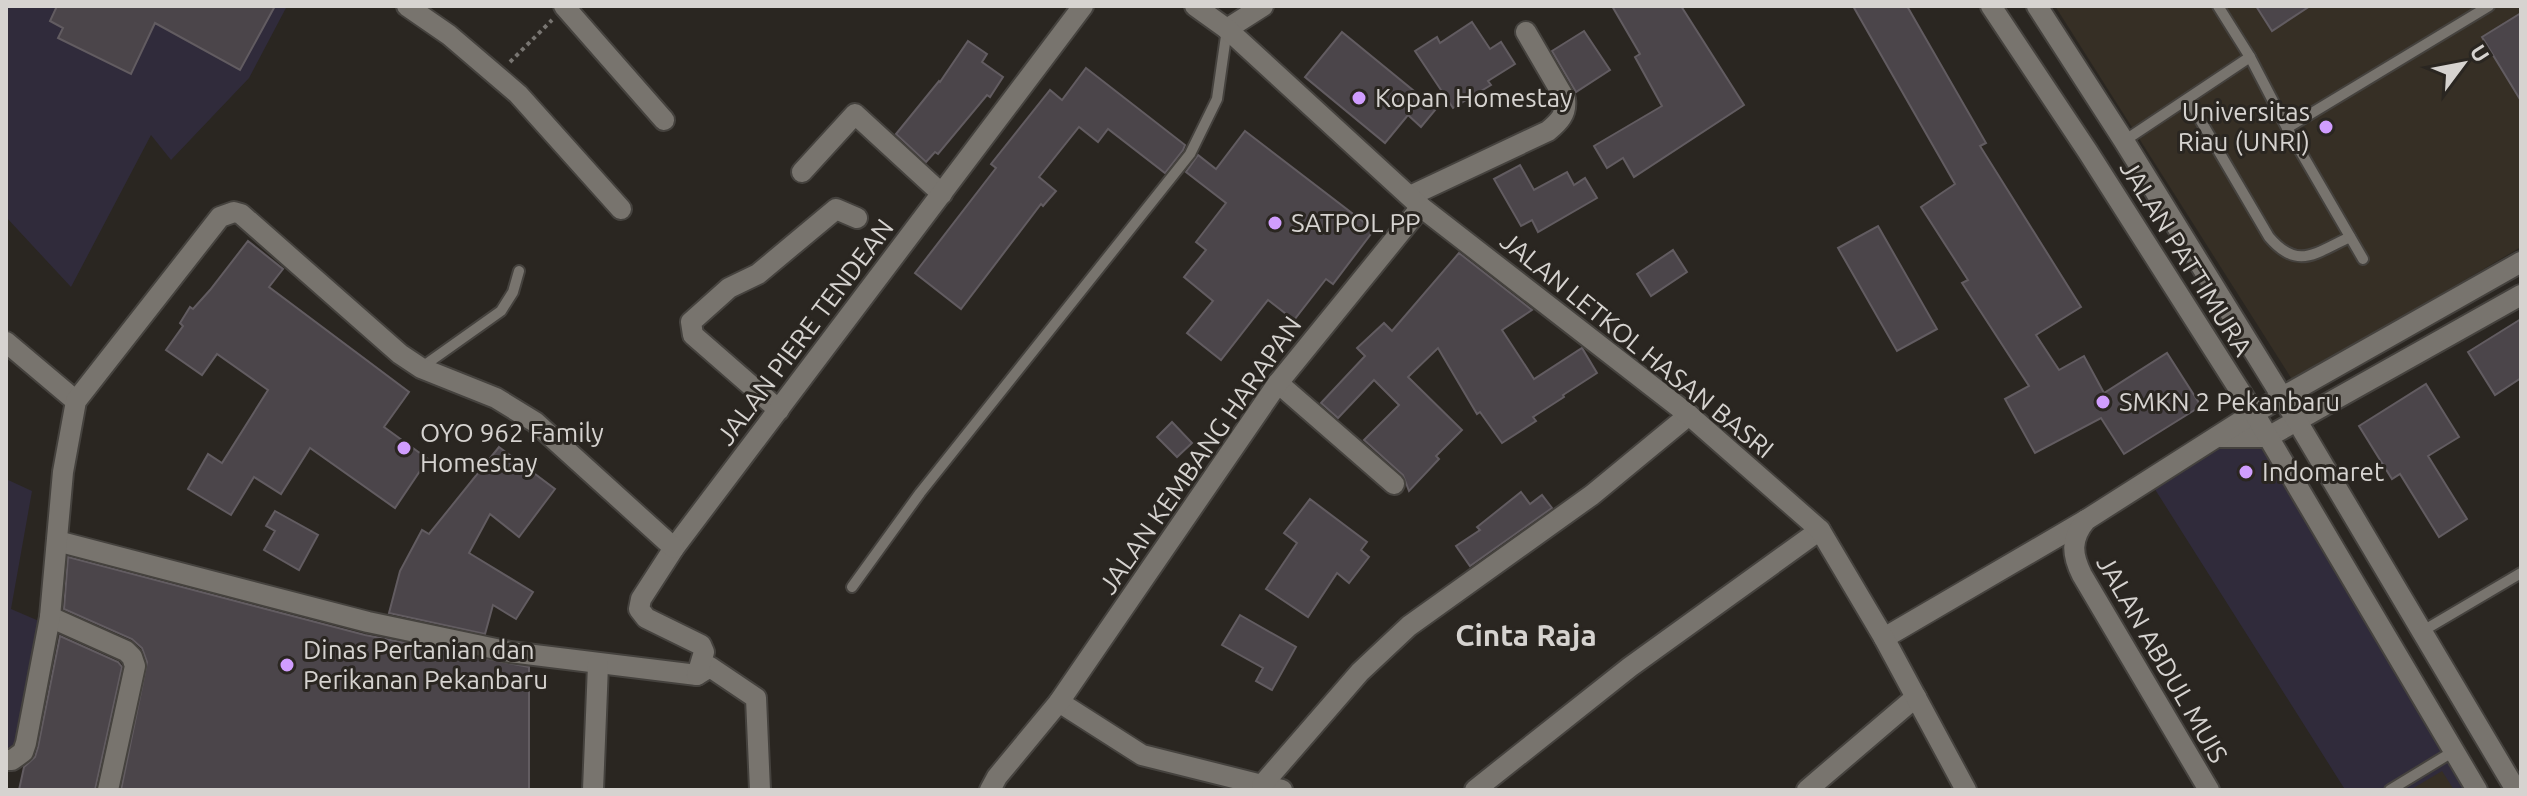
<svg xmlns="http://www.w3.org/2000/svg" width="2527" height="796" font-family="Ubuntu,sans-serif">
<rect width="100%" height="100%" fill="#2a2621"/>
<!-- commercial -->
<g fill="#302b3b">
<path d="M6,6h281l-38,72 -78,82 -20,-25 -80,152 -65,-70z"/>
<path d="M2248,424l151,248 66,118h-122l1,-2 -193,-305z"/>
<path d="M6,479l26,12 -21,118 35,15 -23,118 -13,10 -4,-1z"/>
</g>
<!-- built -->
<g fill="#362f25">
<path d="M2055,6h466v241l-228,134z"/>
<path d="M2442,771l12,19h-44l2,-1z"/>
</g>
<!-- building -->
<g fill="#4b454a" stroke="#625c61" stroke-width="2">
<path d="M57,6h218l-35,64 -85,-47 -24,51 -73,-36 5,-10 -13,-7z"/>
<path d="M1612,6h69l63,99 -110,72 -11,-19 -16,10 -13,-22 68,-40 -27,-49 5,-3z"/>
<path d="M1853,6h54l79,137 -6,3 101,161 -45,28 23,35 25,-14 20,37 63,-40 34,53 -77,48 -23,-36 -66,35 -30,-54 24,-13 -67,-103 6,-3 -47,-73 34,-23z"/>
<path d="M2256,6h54l-38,25z"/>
<path d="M2521,13v88l-39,-64z"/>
<path d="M1472,22l18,27 11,-7 14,22 -27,17 3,4 -38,23 -38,-57 22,-14 3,6z"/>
<path d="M1584,31l26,39 -34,22 -24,-41z"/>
<path d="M1342,32l94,77 -15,18 -13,-12 -23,28 -80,-66z"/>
<path d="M968,41l19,13 -5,8 21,15 -13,20 -3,-2 -49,59 -3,-2 -9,10 -30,-28 43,-53 1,1z"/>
<path d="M1086,68l99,77 -2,5 -18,23 -57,-44 -10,13 -19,-15 -40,50 17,14 -13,15 -2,-2 -80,105 -46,-36 81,-105 -5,-4 59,-74 12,10z"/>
<path d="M1245,131l129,99 -41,54 -7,-5 -32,41 -26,-20 -47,60 -34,-27 26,-32 -29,-24 22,-27 -10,-8 30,-39 -40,-31 12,-17 18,14z"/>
<path d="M1520,165l14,25 33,-18 7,13 11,-7 12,20 -59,34 -6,-12 -11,6 -27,-47z"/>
<path d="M1878,226l59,103 -40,22 -59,-103z"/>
<path d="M248,241l35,28 -14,18 140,105 -25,35 44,32 -33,49 -85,-60 -29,46 -27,-17 -23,38 -43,-26 20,-35 14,9 46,-73 -51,-36 -15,21 -36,-25 17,-24 -3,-3 10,-16 3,2 17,-19z"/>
<path d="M1673,250l14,22 -36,24 -14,-22z"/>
<path d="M1459,253l73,57 -30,20 32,49 48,-31 15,25 -34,22 1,2 -31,20 3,4 -34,22 -22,-31 -3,2 -39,-66 -30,29 54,53 -26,26 3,3 -30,32 -6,-16 -39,-35 35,-35 -25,-25 -36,38 -17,-15 44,-47 -8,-8 27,-25 8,8z"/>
<path d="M2521,319v59l-26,17 -27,-43z"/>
<path d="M2426,384l33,53 -31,19 39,63 -28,18 -39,-63 -8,5 -33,-53z"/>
<path d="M1172,422l20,21 -15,14 -20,-20z"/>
<path d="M499,447l56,42 -36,48 -29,-23 -21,39 64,39 -17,27 -23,-14 -8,29 -96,-21 11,-42 22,-41 7,4z"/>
<path d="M1521,492l9,12 12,-9 10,13 -82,58 -14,-20 24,-16 -3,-3z"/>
<path d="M1310,499l57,43 -6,8 8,7 -20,26 -12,-10 -29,44 -42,-28 31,-46 -13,-10z"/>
<path d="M275,511l43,24 -19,35 -35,-20 11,-19 -9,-5z"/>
<path d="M68,557l297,78 164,32v123h-408l26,-128 -5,-14 -10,-9 -68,-30z"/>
<path d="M1240,615l56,32 -24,43 -16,-9 7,-13 -41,-23z"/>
<path d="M60,636l58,26 4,5 -27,123h-76l5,-23 11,-10 3,-10z"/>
</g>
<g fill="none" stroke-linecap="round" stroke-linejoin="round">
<defs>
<g id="service">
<path d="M2218,6l32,51 37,71 202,-122"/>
<path d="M2188,99l81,138c29,34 46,16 81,0"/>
<path d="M2287,128l76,131"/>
<path d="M2124,141l126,-84"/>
<path d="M422,367l79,-56 12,-19 6,-21"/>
<path d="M852,587l68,-94 270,-339 27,-55 10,-70"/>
<path d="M2421,632l100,-59"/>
<path d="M2390,790l64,-39"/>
</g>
<g id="minor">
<path d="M407,6l42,29 69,59 103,115"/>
<path d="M564,6l100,114"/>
<path d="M1227,29l36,-23"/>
<path d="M802,172l53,-58 87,80"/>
<path d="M1410,196l138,-65c11,-9 19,-17 17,-32l-39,-67"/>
<path d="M6,342l70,59"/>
<path d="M1278,383l116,101"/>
<path d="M779,410l-86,-75 -2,-13 38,-34 29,-14 78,-65 21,9"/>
<path d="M57,541l311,81 142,30 187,23 13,-8 46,31 4,92"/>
<path d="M50,617l76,34 6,6 3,9 -27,124"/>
<path d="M1884,638l202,-118"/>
<path d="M697,675l7,-23 -3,-7 -55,-27 -7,-9 2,-10 33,-51 409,-542"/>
<path d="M1059,702l83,53 140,35"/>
<path d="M6,760h6l11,-8 3,-9 24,-126 13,-145 13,-71 144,-184 14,-5 7,2 159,140 21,14 75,30 39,24 139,126"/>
<path d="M1262,785l98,-113 49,-46 183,-131 97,-80"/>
<path d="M593,790l5,-125"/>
<path d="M990,790l7,-13 62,-75 219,-319 143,-176"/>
<path d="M1475,790l155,-123 190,-137"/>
<path d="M1807,790l109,-93"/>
</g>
<g id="tertiary">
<path d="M1195,6l32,23 194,178 268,208 131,115 64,108 82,152"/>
<path d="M2217,437h51l253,-142"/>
<path d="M2209,790l-127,-215c-10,-20 -12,-36 4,-55l168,-107 267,-151"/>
</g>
<g id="secondary">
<path d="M1991,6l97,146 166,261 223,377"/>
<path d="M2037,6l87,135 173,280 219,369"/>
</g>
</defs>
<!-- service casing -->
<use href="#service" stroke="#45423e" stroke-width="14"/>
<!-- minor casing -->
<use href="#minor" stroke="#45423e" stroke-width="24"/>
<!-- tertiary casing -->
<use href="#tertiary" stroke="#45423e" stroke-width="24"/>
<!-- secondary casing -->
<use href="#secondary" stroke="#45423e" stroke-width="24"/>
<!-- path -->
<path stroke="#787571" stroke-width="4" stroke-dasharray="4 4" stroke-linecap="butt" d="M510,62l42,-42"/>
<!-- service -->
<use href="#service" stroke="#78746e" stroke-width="10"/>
<!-- minor -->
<use href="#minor" stroke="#78746e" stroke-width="20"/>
<!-- tertiary -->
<use href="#tertiary" stroke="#78746e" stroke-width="20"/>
<!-- secondary -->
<use href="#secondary" stroke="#78746e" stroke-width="20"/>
</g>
<!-- markers -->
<g fill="#d09dfe" stroke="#2a2621" stroke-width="3">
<circle cx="1359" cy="98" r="8"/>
<circle cx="2326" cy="127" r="8"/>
<circle cx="1275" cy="223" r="8"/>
<circle cx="2103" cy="402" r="8"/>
<circle cx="404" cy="448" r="8"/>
<circle cx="2246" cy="472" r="8"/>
<circle cx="287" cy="665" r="8"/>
</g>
<g text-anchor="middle" stroke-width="6" stroke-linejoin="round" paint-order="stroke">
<!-- poi labels -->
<g font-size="26" fill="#d6d3d0" stroke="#2a2621" text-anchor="start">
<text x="1375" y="107">Kopan Homestay</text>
<text x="2310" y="121" text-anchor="end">Universitas<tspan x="2310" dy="30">Riau (UNRI)</tspan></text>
<text x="1291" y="232">SATPOL PP</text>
<text x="2119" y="411">SMKN 2 Pekanbaru</text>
<text x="420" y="442">OYO 962 Family<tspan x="420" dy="30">Homestay</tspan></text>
<text x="2262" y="481">Indomaret</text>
<text x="303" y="659">Dinas Pertanian dan<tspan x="303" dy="30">Perikanan Pekanbaru</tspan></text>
</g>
<!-- street labels -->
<g font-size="26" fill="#d6d3d0" stroke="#2a2621">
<text transform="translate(2186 258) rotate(58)" y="9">JALAN PATTIMURA</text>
<text transform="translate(805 332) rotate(-53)" y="9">JALAN PIERE TENDEAN</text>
<text transform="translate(1637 345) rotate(39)" y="9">JALAN LETKOL HASAN BASRI</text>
<text transform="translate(1200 455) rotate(-55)" y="9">JALAN KEMBANG HARAPAN</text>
<text transform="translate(2162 659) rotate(60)" y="9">JALAN ABDUL MUIS</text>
</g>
<!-- quarter labels -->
<g font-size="30" font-weight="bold" fill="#d6d3d0" stroke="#2a2621">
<text x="1526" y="646">Cinta Raja</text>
</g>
</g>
<!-- border -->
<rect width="2527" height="796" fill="none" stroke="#d6d3d0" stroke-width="16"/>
<!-- north arrow -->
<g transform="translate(2463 64) rotate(58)" stroke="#2a2621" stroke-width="6" paint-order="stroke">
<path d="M0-6L14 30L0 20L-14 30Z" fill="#d6d3d0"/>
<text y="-12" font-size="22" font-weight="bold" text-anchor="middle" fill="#d6d3d0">U</text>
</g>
</svg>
